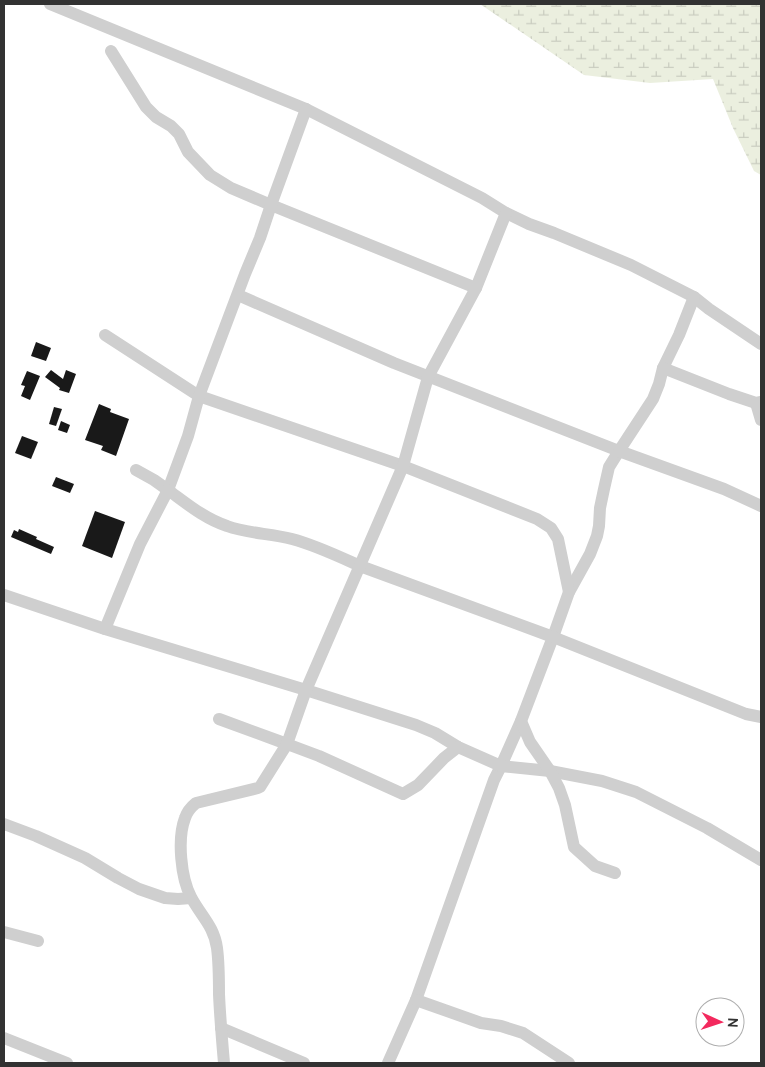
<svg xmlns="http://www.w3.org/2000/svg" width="765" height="1067" font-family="Cabin,sans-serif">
<defs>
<pattern id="wetland-marsh" width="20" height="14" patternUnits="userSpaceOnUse" patternTransform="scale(1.25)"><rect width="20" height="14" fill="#ebefdf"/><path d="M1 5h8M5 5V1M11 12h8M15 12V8" fill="none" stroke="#cacdc0"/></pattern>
</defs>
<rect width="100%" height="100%" fill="#fff"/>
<!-- wetland -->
<path fill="url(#wetland-marsh)" d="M480,4h281v171l-7,-4 -21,-43 -20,-49 -63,4 -66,-8z"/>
<!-- building -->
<g fill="#191919">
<path d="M36,342l15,6 -5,13 -15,-5z"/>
<path d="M51,370l12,9 3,-9 10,4 -7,19 -10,-3 1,-2 -15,-11z"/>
<path d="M27,371l13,5 -10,24 -9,-4 4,-10 -4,-1z"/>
<path d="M99,404l12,5 -1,3 19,7 -13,37 -15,-6 2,-4 -18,-6z"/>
<path d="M54,407l8,2 -6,17 -7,-2z"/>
<path d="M61,421l9,4 -3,8 -9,-3z"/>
<path d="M22,436l16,6 -7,17 -16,-6z"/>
<path d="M56,477l18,7 -4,9 -18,-7z"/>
<path d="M95,511l30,11 -13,36 -30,-12z"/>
<path d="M19,529l18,8 -1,2 18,8 -3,7 -40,-17 3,-7 4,2z"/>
</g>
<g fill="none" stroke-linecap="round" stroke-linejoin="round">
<!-- minor -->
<g stroke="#cfcfcf" stroke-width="12">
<path d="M50,4l256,105 176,89 24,15 23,11 25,9 77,32 63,32 15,12 52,35"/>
<path d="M111,51l35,56 10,10 15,9 8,8 9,18 22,23 21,13 40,17 205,83"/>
<path d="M238,295l156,68 225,88 -10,16 -5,22 -4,19 -1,18 -2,10 -7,18 -21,38 -16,45 -32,84 -20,45 -7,14 -78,220 -28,63"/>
<path d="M694,297l-15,38 -16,33 -4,16 -6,15 -34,52 105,38 37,17"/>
<path d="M105,335l94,61 204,70 134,53 14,9 7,11 11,53"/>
<path d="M663,368l66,26 27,9 5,-1"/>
<path d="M756,403l5,17"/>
<path d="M136,470l18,10 14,10 20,-54 11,-40 46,-122 15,-36 11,-33 35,-96"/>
<path d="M4,595l101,34 201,61 110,35 19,8 23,14 43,19 49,5 52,10 34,11 71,36 54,32"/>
<path d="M105,629l35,-85 28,-54c18,13 37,29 59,36 21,8 43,7 65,13 23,6 46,17 68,27l193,71 193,77 15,3"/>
<path d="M219,719l68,25 19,-54 97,-224 25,-89 48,-89 30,-75"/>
<path d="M521,721l9,21 20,29 9,17 6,17 9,42 21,19 20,7"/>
<path d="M4,824l32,12 49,22 33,20 21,11 26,9 13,1 13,-1"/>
<path d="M4,932l34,9"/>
<path d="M416,1000l65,23 20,3 22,7 46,30"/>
<path d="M221,1028l83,35"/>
<path d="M4,1038l63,25"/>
<path d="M224,1063c-2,-23 -4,-46 -5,-69 0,-15 0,-31 -2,-46 -3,-22 -16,-32 -26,-51 -10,-19 -14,-58 -6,-79 2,-6 6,-11 11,-15l62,-15 2,-1 27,-43 32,12 84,38 15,-9 26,-27 14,-11"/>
</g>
</g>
<!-- border -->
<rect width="765" height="1067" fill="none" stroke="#323232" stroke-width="10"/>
<!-- north arrow -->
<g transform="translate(720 1022) rotate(93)"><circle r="24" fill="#ffffff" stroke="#adadad"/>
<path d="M0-4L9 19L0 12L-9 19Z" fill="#f3295e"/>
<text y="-8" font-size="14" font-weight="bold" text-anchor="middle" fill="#323232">N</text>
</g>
</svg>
